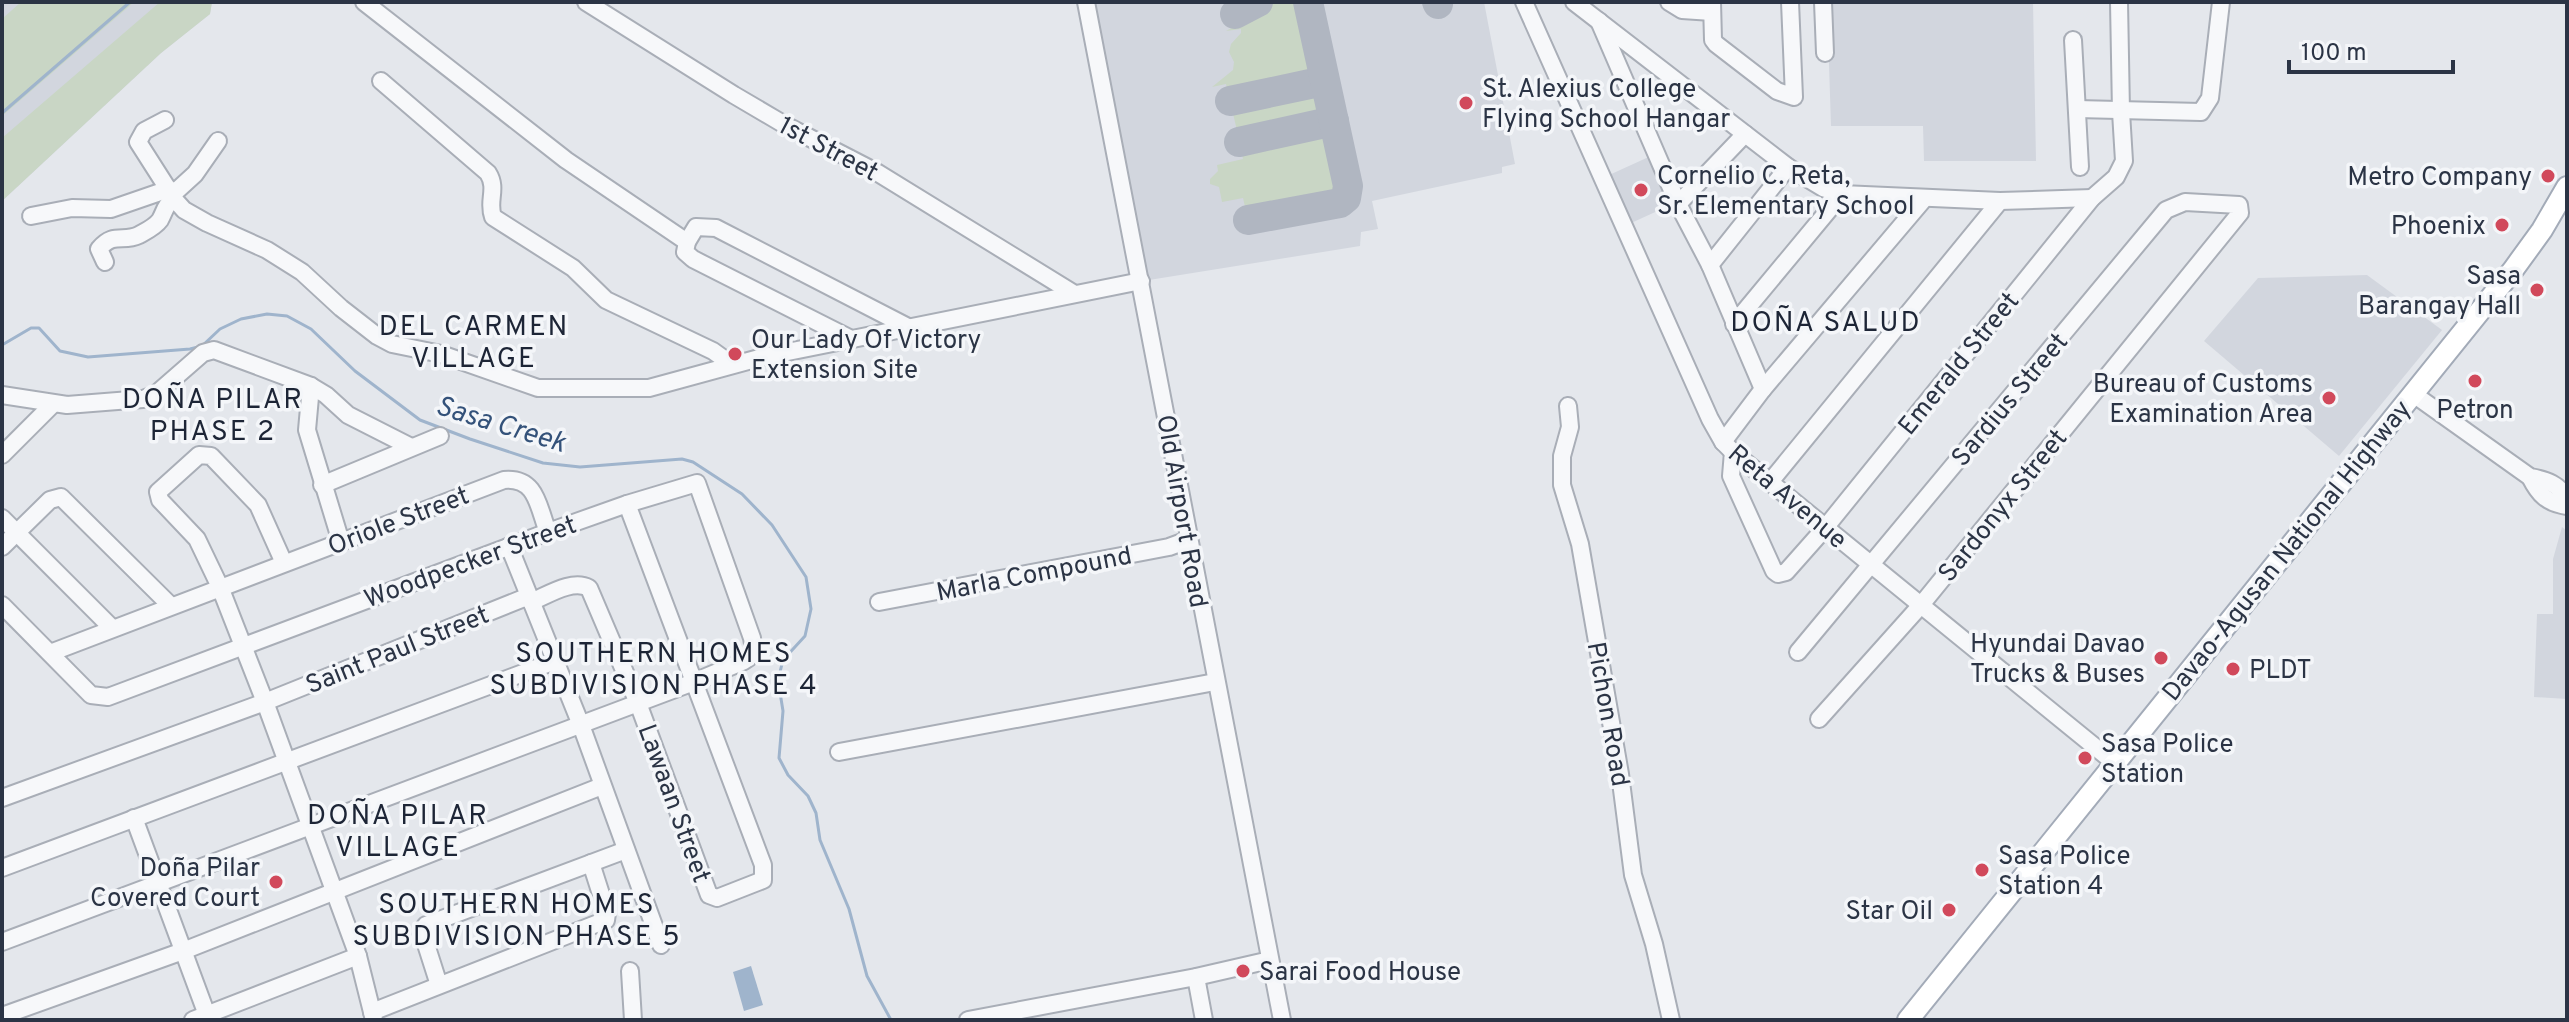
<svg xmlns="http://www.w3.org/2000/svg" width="2569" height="1022" font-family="Overpass,sans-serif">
<rect width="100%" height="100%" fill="#e4e7ec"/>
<!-- built -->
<g fill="#d2d6de">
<path d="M2,2h210l-2,12 -49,39 -159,148z"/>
<path d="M1094,2h390l31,162 -13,3v6l-130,28 6,28 -17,3 -1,14 -211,34z"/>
<path d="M1827,2h206l3,159h-112l-1,-35h-92z"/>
<path d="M1653,155l22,48 -46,21 -22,-48z"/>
<path d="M2367,275l75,55 -103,126 -135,-115 54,-63z"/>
<path d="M2562,527l5,4v168l-33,-2 3,-83h16v-55z"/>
</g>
<!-- green -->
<g fill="#c9d6c5">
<path d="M21,2h113l-132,114v-97z"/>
<path d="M160,2h52l-2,12 -49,39 -159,148v-63z"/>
<path d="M1268,2h31l16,78 -86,16 -3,-12 -14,3 21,-17 1,-8 -5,-10 2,-8 10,-11v-4l-15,2 13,-7 -2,-6z"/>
<path d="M1317,89l7,32 -38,8 -2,-3 -14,3 1,3 -32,7 -8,-34z"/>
<path d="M1325,127l14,65 -5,8 -82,16 -6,-5 -3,-13 -21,4 -3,-15 -9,-3v-5l8,-8 -1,-6 26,-6 -3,-14 32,-6 1,5 14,-3v-5z"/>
</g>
<!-- water -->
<path fill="#9fb4cc" d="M751,966l12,39 -19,6 -11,-39z"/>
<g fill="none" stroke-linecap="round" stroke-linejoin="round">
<!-- stream -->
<g stroke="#9fb4cc" stroke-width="3">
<path d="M2,113l128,-111"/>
<path d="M2,345l29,-17h8l21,23 28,6 102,-8 12,-3 18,-17 21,-10 26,-5 20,2 24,13 44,42 65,49 50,19 73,24 37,4 102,-8 11,3 49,32 30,31 34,52 5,32 -6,27 -22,24 -5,20 5,31 -4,47 9,17 20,21 8,17 4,27 29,69 18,67 24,44"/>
</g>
<!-- taxiway -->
<g stroke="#b0b6c1" stroke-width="30">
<path d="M1437,2l1,2"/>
<path d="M1235,14l23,-12"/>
<path d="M1230,101l94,-20"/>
<path d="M1239,142l95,-21"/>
<path d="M1248,220l92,-17 6,-5 2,-12 -40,-184"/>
</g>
<defs>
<g id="minor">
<path d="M364,2l202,158 121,82"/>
<path d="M586,2l148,93 51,30 93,48 195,120"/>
<path d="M1086,2l196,1018"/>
<path d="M1524,2l186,417 13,23 10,10 383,312"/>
<path d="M1574,2l214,165 35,21 19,6 158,7 92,-3"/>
<path d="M1669,2l13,8 30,2"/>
<path d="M1712,2l1,38 3,4 61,47 17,6 -4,-95"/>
<path d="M1823,2l2,51"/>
<path d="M1599,21l79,183 32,61 53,124"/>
<path d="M2073,40l7,127"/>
<path d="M381,81l107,92c10,16 -1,28 5,44l80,51 33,32 107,51 18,13"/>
<path d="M2077,109l124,3 9,-14 11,-96"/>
<path d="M165,120l-21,11 -6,11 37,58 9,10 23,13 60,27 35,22 39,36 36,28 15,8 49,10 97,34h111l114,-31 378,-76"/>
<path d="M172,195l23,-21 23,-33"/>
<path d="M1678,204l67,-70"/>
<path d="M31,216l41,-8 39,1 58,-20"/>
<path d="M105,262l-6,-13c15,-18 24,-6 40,-14 7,-4 16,-8 21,-15 5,-9 5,-15 14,-21"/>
<path d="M1710,265l78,-98"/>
<path d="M1734,324l108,-130"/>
<path d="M849,338l-156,-79 -8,-7 2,-10 9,-15 20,1 192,99"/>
<path d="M311,386l-4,44 34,112"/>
<path d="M2412,393l118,84c17,3 29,7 37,22"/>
<path d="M2,395l65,10 76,-6 13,-5 47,-41 11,-3 97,36 15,9 22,20 63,32"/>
<path d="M1568,406l2,21 -8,29v29l18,59 40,230 13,101 21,69 17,76"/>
<path d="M1723,442l40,-53 161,-190"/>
<path d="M1733,452l-2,24 43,95 4,3 8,-2 39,-44 267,-330 24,-21 8,-16 -3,-49 -2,-110"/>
<path d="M2,455l51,-51"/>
<path d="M2530,477c9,18 17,26 37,29"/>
<path d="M1770,482l230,-281"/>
<path d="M322,485l118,-49"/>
<path d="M2,518l110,110"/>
<path d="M509,546l72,179 80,220"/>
<path d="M2,547l48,-47 11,-3 110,109"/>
<path d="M284,563l-26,-58 -47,-49 -12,-1 -41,37 2,8 37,39 23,48 45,115 93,254 16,64"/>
<path d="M531,602c17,-7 41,-23 58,-14l49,115 71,192 8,3 46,-18v-15l-136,-361"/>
<path d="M879,602l290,-55 19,-7"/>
<path d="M2,605l89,90 17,2 440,-165 79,-28 70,-21 55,155c2,11 3,17 -8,23l-50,21 -692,260"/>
<path d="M1798,652l368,-442 19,-8 54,3 1,8 -319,392 -102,114"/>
<path d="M50,653l454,-173c33,-3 34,27 44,52"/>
<path d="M839,752l376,-70"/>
<path d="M2,798l263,-96 264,-106"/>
<path d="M134,818l73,197"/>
<path d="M2,868l553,-207"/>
<path d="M630,971l3,49"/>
<path d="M1196,977l8,43"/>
<path d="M439,985l-15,-47 -1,-9 3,-4 200,-75"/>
<path d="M372,1012l234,-92 1,-7 -16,-50"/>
<path d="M2,1016l181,-65 419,-165"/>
<path d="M193,1020l165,-64"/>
<path d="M968,1020l228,-43 74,-17"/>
</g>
<path id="major" d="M1908,1020l605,-750 29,-40 25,-43"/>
</defs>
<!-- minor casing -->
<use href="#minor" stroke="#a9aeb7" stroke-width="20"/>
<!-- major casing -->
<use href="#major" stroke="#a3abb8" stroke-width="24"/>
<!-- minor -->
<use href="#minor" stroke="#f7f8fa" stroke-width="16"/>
<!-- major -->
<use href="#major" stroke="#fff" stroke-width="20"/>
</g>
<!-- markers -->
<g fill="#d1495b" stroke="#f4f6f9" stroke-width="3">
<circle cx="1466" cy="103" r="8"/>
<circle cx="2548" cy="176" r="8"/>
<circle cx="1641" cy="190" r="8"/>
<circle cx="2502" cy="225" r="8"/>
<circle cx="2537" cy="290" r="8"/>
<circle cx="735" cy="354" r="8"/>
<circle cx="2475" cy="381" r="8"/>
<circle cx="2329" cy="398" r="8"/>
<circle cx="2161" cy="658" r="8"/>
<circle cx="2233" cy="669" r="8"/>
<circle cx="2085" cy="758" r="8"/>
<circle cx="1982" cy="870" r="8"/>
<circle cx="276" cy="882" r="8"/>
<circle cx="1949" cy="910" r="8"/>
<circle cx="1243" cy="971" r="8"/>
</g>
<g text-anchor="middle" stroke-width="7" stroke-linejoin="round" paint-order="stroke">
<!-- poi labels -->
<g font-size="26" fill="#2b3445" stroke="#f4f6f9" text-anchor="start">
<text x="1482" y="97">St. Alexius College<tspan x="1482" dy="30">Flying School Hangar</tspan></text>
<text x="1657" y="184">Cornelio C. Reta,<tspan x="1657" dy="30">Sr. Elementary School</tspan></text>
<text x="2532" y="185" text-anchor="end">Metro Company</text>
<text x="2486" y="234" text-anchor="end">Phoenix</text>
<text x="2521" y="284" text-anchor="end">Sasa<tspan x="2521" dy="30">Barangay Hall</tspan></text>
<text x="751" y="348">Our Lady Of Victory<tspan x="751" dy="30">Extension Site</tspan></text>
<text x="2313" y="392" text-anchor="end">Bureau of Customs<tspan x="2313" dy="30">Examination Area</tspan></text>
<text x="2475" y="418" text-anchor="middle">Petron</text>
<text x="2145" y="652" text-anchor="end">Hyundai Davao<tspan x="2145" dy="30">Trucks &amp; Buses</tspan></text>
<text x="2249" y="678">PLDT</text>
<text x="2101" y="752">Sasa Police<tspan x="2101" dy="30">Station</tspan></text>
<text x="1998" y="864">Sasa Police<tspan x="1998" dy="30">Station 4</tspan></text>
<text x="260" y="876" text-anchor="end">Doña Pilar<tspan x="260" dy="30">Covered Court</tspan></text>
<text x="1933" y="919" text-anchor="end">Star Oil</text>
<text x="1259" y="980">Sarai Food House</text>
</g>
<!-- street labels -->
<g font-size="26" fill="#2b3445" stroke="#f4f6f9">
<text transform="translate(829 148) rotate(28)" y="9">1st Street</text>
<text transform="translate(1958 363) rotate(-51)" y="9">Emerald Street</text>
<text transform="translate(2009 399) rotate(-50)" y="9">Sardius Street</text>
<text transform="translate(1788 496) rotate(40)" y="9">Reta Avenue</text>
<text transform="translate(2002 505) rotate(-51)" y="9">Sardonyx Street</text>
<text transform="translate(1183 511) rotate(80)" y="9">Old Airport Road</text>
<text transform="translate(398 520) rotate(-21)" y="9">Oriole Street</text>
<text transform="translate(2286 550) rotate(-51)" y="9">Davao-Agusan National Highway</text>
<text transform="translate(470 561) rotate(-20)" y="9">Woodpecker Street</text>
<text transform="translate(1034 573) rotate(-11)" y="9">Marla Compound</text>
<text transform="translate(397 649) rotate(-22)" y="9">Saint Paul Street</text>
<text transform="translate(1609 714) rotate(80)" y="9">Pichon Road</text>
<text transform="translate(675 803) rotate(70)" y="9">Lawaan Street</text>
</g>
<!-- neighbourhood labels -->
<g font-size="28" letter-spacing="2" fill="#1d2536" stroke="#f4f6f9">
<text x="1826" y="331">DOÑA SALUD</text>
<text x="474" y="335">DEL CARMEN<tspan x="474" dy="32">VILLAGE</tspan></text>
<text x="213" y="408">DOÑA PILAR<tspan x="213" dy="32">PHASE 2</tspan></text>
<text x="654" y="662">SOUTHERN HOMES<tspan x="654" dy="32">SUBDIVISION PHASE 4</tspan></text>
<text x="398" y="824">DOÑA PILAR<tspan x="398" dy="32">VILLAGE</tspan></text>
<text x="517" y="913">SOUTHERN HOMES<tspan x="517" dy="32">SUBDIVISION PHASE 5</tspan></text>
</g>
<!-- water labels -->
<g font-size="28" font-style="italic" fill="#34527a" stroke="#f4f6f9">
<text transform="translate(501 423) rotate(17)" y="10">Sasa Creek</text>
</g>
</g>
<!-- border -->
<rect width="2569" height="1022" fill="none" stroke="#2b3445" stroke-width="8"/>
<!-- scale -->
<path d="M2289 60v12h164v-12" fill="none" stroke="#2b3445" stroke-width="4"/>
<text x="2301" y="60" font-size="24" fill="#2b3445" stroke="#f4f6f9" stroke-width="6" paint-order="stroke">100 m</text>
</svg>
